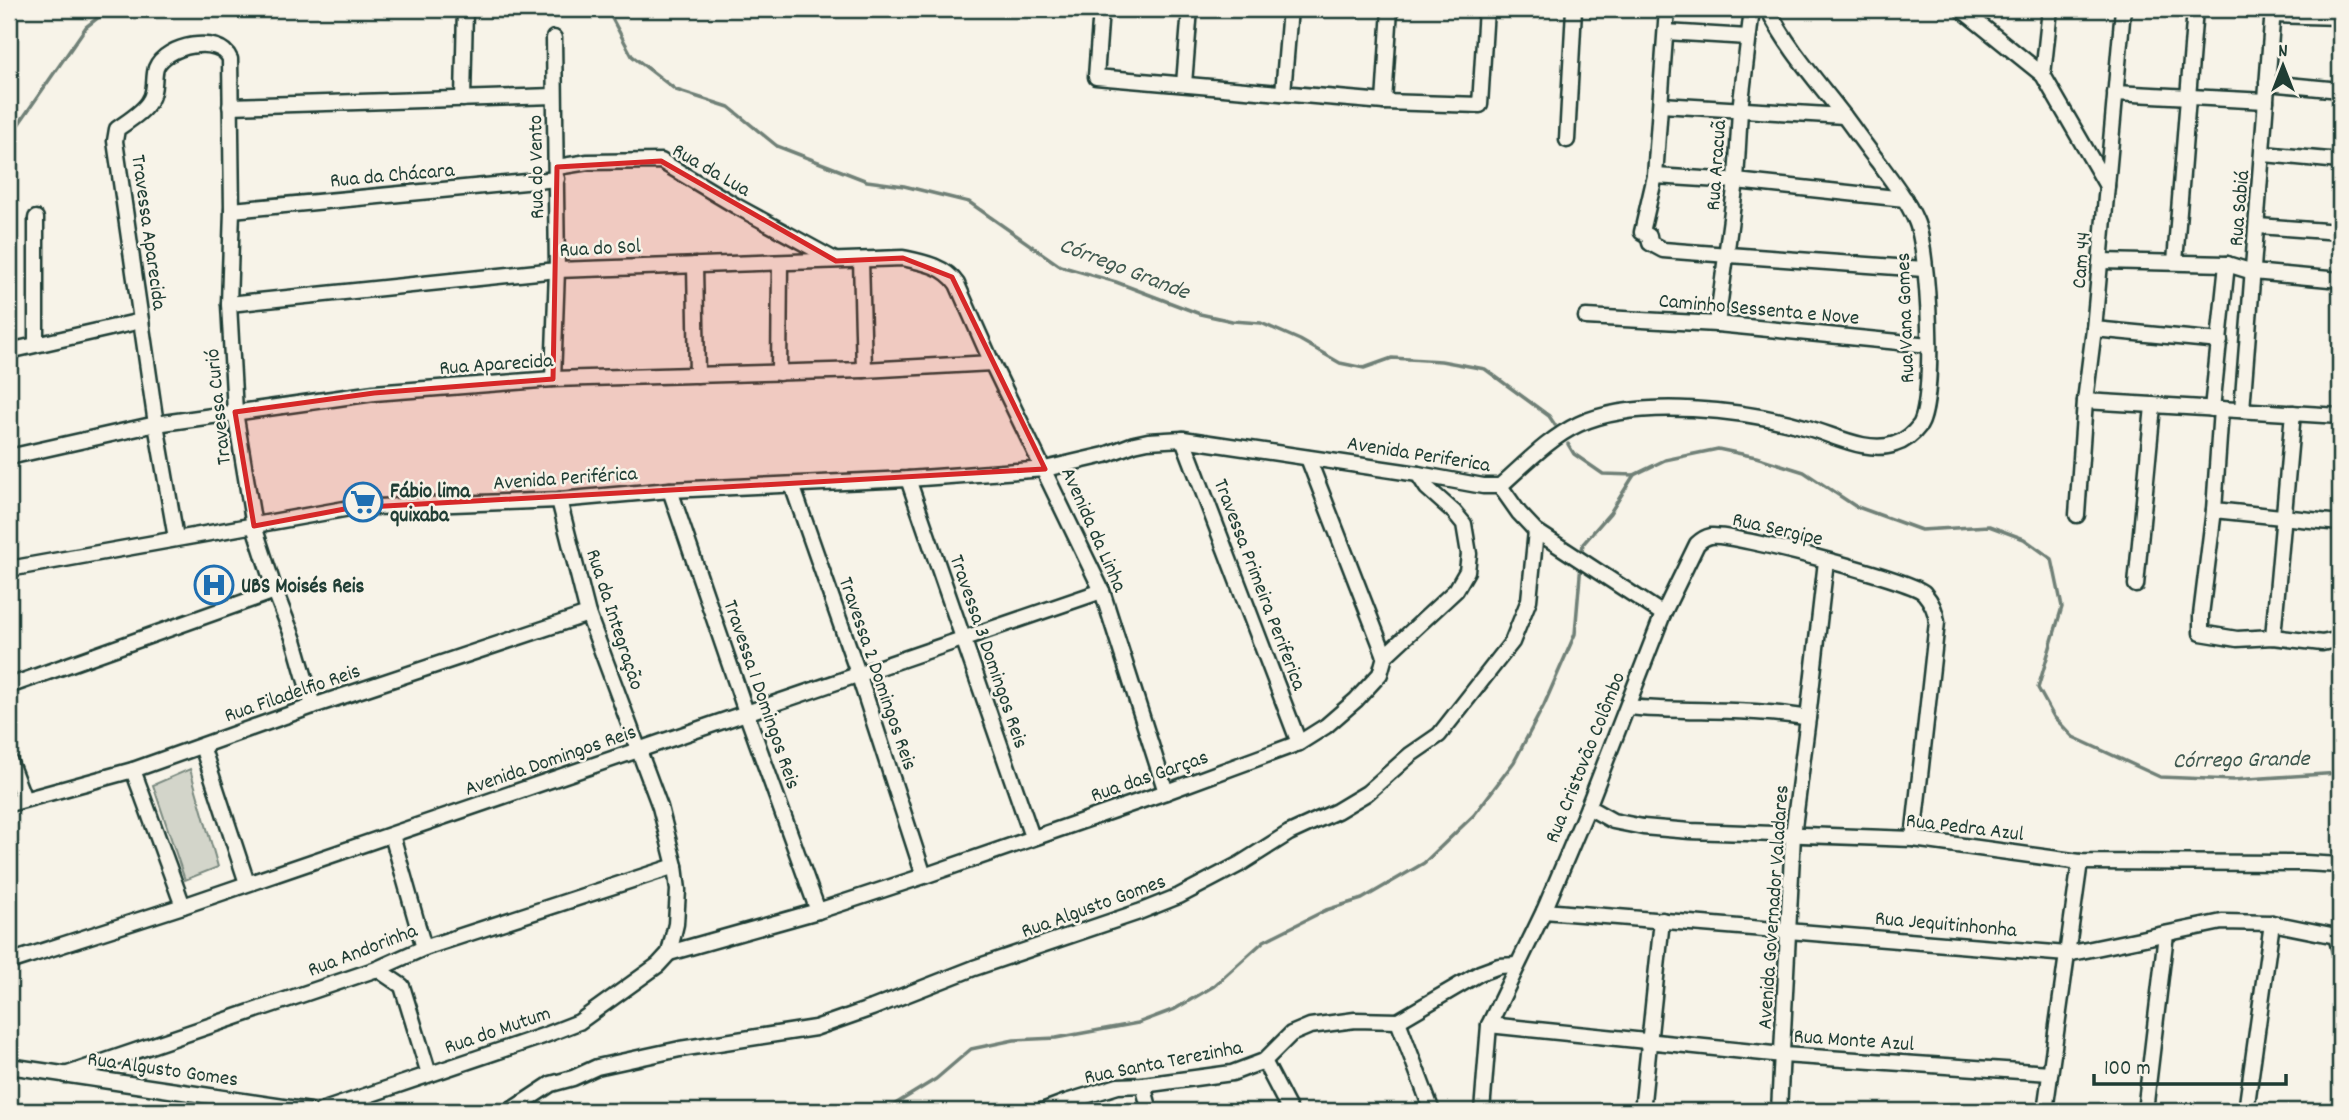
<svg xmlns="http://www.w3.org/2000/svg" width="2349" height="1120" font-family="Dekko,sans-serif">
<rect width="100%" height="100%" fill="#f7f3e8"/>
<filter id="ink" filterUnits="userSpaceOnUse"><feTurbulence type="fractalNoise" baseFrequency=".0143" numOctaves="2"/><feDisplacementMap in="SourceGraphic" scale="14" xChannelSelector="R" yChannelSelector="G"/><feConvolveMatrix kernelMatrix="1 2 1 2 8 2 1 2 1" color-interpolation-filters="sRGB"/></filter>
<g filter="url(#ink)">
<!-- green -->
<path fill="#d3d5ca" stroke="#79897f" stroke-width="2" d="M190,769l28,98 -33,13 -32,-95z"/>
<g fill="none" stroke-linecap="round" stroke-linejoin="round">
<!-- stream -->
<g stroke="#6f8077" stroke-width="3.5">
<path d="M607,9l25,47 44,34 53,17 48,39 90,35 37,5 65,16 91,64 56,16 84,32 32,7 29,2 39,17 40,23 24,5 28,-10 49,3 44,8 64,47 6,9"/>
<path d="M9,138l77,-111 23,-18"/>
<path d="M1568,444l6,10 29,20 31,1 31,-15 53,-11 38,8 48,15 51,34 66,24 68,-4 35,13 28,20 10,48 -24,81 16,29 19,20 87,40 73,3 107,-7"/>
<path d="M1581,556l2,-12 27,-31 24,-38"/>
<path d="M874,1111l18,-5 44,-27 35,-30 43,-9 42,-2 82,-15 37,-14 39,-23 50,-45 62,-31 36,-11 62,-36 50,-48 40,-53 30,-57 31,-71 6,-70"/>
</g>
<defs>
<g id="minor">
<path d="M1101,9l-5,68 288,25 96,3 6,-96"/>
<path d="M1667,9l-12,167 -13,56 7,4 1,7 13,7 25,2 236,17"/>
<path d="M1961,9l82,66 64,111"/>
<path d="M2273,15l67,2"/>
<path d="M1666,32l82,5"/>
<path d="M2043,75l7,-66"/>
<path d="M2267,83l73,7"/>
<path d="M1184,84l6,-75"/>
<path d="M1283,93l7,-84"/>
<path d="M2115,93l151,8"/>
<path d="M463,99l2,-90"/>
<path d="M1384,102l6,-93"/>
<path d="M1661,105l183,11"/>
<path d="M230,106l324,-10"/>
<path d="M1567,140l7,-131"/>
<path d="M2264,154l76,7"/>
<path d="M557,167l31,-5 73,-1 75,45 97,53"/>
<path d="M1655,176l81,5 169,18"/>
<path d="M232,210l325,-31"/>
<path d="M36,218v126"/>
<path d="M2258,226l82,6"/>
<path d="M861,260l3,110"/>
<path d="M2101,261l126,3 26,8 87,8"/>
<path d="M2175,262l20,-253"/>
<path d="M695,265l2,110"/>
<path d="M229,304l328,-34 346,-12c19,4 42,8 54,26l35,79 110,228 64,201"/>
<path d="M1586,317l131,7 212,21"/>
<path d="M1717,324l19,-143 4,-71 12,-101"/>
<path d="M2094,329l126,12"/>
<path d="M9,351l132,-30"/>
<path d="M779,373l1,-110"/>
<path d="M553,379l4,-109 -3,-232"/>
<path d="M2085,401l255,15"/>
<path d="M2212,409l15,-145"/>
<path d="M2221,409l-7,101 -13,105v18l36,6 36,-2 49,6 18,-4"/>
<path d="M2242,410l31,-401"/>
<path d="M1183,439l116,304"/>
<path d="M9,457l147,-33 218,-31 179,-14 311,-9 128,-7"/>
<path d="M1308,458l77,198"/>
<path d="M908,479l124,358"/>
<path d="M792,485l67,191 65,200"/>
<path d="M1500,486l19,27 17,18 127,83"/>
<path d="M670,490l77,225 71,196"/>
<path d="M2214,510l126,13"/>
<path d="M2077,515l8,-114 9,-72 29,-320"/>
<path d="M176,538l-20,-114 -41,-283 2,-12c11,-8 27,-17 33,-29 6,-10 3,-22 6,-32 9,-23 64,-34 74,-9l2,151 -3,94 6,108 19,114 21,65 19,49 19,66"/>
<path d="M9,569l341,-61 209,-8 111,-10 238,-11 137,-10 60,-14 29,-11 14,-3 35,-2 235,35 65,12h17c24,-21 49,-48 79,-62 60,-27 167,-14 229,4 26,7 60,26 87,16 10,-3 19,-11 25,-19 16,-27 9,-175 -4,-204 -9,-21 -23,-39 -37,-58 -12,-15 -23,-31 -35,-47 -26,-34 -57,-68 -76,-107"/>
<path d="M2136,585l17,-179"/>
<path d="M2273,637l20,-224"/>
<path d="M9,686l266,-95"/>
<path d="M1628,707c59,6 121,0 180,11l-15,117 -14,276"/>
<path d="M1808,718l18,-157"/>
<path d="M202,746l45,137"/>
<path d="M9,760l15,39"/>
<path d="M133,770l50,136"/>
<path d="M9,804l124,-34 180,-64 275,-92"/>
<path d="M1588,807l25,14 30,6 47,4 223,8 167,23 225,1 35,2"/>
<path d="M392,835l32,113"/>
<path d="M1544,911l523,43 155,-32 50,1 64,13 4,-1"/>
<path d="M2336,936l4,15"/>
<path d="M669,953l149,-42 106,-35 242,-84 133,-49 27,-17 30,-26 24,-26 5,-18 71,-66 11,-19 2,-17 -5,-30 -10,-12 -27,-24 -9,-14"/>
<path d="M9,962l174,-56 919,-315"/>
<path d="M377,969l25,17 27,88"/>
<path d="M1398,1021l34,90"/>
<path d="M1489,1025l294,30 267,18"/>
<path d="M1264,1061l26,50"/>
<path d="M9,1066l301,45"/>
<path d="M65,1075l312,-106 47,-21 251,-82"/>
<path d="M1143,1085l7,26"/>
<path d="M321,1111l222,-75 36,-14 79,-57 11,-12 7,-29 2,-34 -3,-24 -15,-59 -72,-193 -29,-114"/>
<path d="M510,1111l41,-27 22,-6 24,-11 83,-18 135,-21 57,-20 102,-40 165,-56 40,-16 61,-32 49,-31 48,-22 30,-18 43,-38 29,-20 73,-93 17,-42 7,-69"/>
<path d="M1042,1111l24,-9 52,-16 25,-1 89,-12 32,-12 27,-27 19,-8 45,-6 43,1 82,-48 19,-7 18,-1"/>
<path d="M1482,1111l7,-86 55,-114 44,-104 75,-193 34,-70c4,-4 9,-7 14,-8 20,-3 201,44 213,57 7,8 12,19 13,29l-24,217"/>
<path d="M1642,1111l20,-191"/>
<path d="M2045,1111l35,-249"/>
<path d="M2145,1111l21,-177"/>
<path d="M2246,1111l26,-188"/>
</g>
</defs>
<!-- minor casing -->
<use href="#minor" stroke="#1f3d34" stroke-width="19"/>
<!-- minor -->
<use href="#minor" stroke="#f7f3e8" stroke-width="14"/>
</g>
</g>
<!-- marked area -->
<path fill="#d62828" fill-opacity="0.2" stroke="#d62828" stroke-width="5" stroke-linejoin="round" d="M661,161l175,100 67,-3 49,19 93,192 -695,39 -96,18 -19,-114 139,-19 179,-14 4,-212z"/>
<!-- icons -->
<defs>
<symbol id="supermarket-ring" viewBox="-11 -11 22 22"><circle r="9.5" fill="#f7f3e8" stroke="#1f6fb2" stroke-width="1.5"/><path d="M-6-5.5h2.5l.6 2H6L4.5 2H-2.5L-4.4-4H-6ZM-1.5 3.2a1.3 1.3 0 1 0 .1 0ZM3 3.2a1.3 1.3 0 1 0 .1 0Z" fill="#1f6fb2"/></symbol>
<symbol id="hospital-ring" viewBox="-11 -11 22 22"><circle r="9.5" fill="#f7f3e8" stroke="#1f6fb2" stroke-width="1.5"/><path d="M-5-5h3v3.5h4V-5h3V5h-3V1.5h-4V5h-3Z" fill="#1f6fb2"/></symbol>
</defs>
<g fill-rule="evenodd">
<use href="#supermarket-ring" x="341" y="480" width="44" height="44"/>
<use href="#hospital-ring" x="192" y="563" width="44" height="44"/>
</g>
<g text-anchor="middle" stroke-width="5" stroke-linejoin="round" paint-order="stroke">
<!-- street labels -->
<g font-size="21" fill="#1f3d34" stroke="#f7f3e8">
<text transform="translate(1715 165) rotate(-86)" y="7">Rua Aracuã</text>
<text transform="translate(535 167) rotate(-91)" y="7">Rua do Vento</text>
<text transform="translate(712 169) rotate(30)" y="7">Rua da Lua</text>
<text transform="translate(392 174) rotate(-5)" y="7">Rua da Chácara</text>
<text transform="translate(2238 208) rotate(-85)" y="7">Rua Sabiá</text>
<text transform="translate(150 232) rotate(82)" y="7">Travessa Aparecida</text>
<text transform="translate(600 247) rotate(-3)" y="7">Rua do Sol</text>
<text transform="translate(2080 260) rotate(-85)" y="7">Cam 44</text>
<text transform="translate(1759 308) rotate(5)" y="7">Caminho Sessenta e Nove</text>
<text transform="translate(1904 318) rotate(-92)" y="7">Rua Vana Gomes</text>
<text transform="translate(496 363) rotate(-4)" y="7">Rua Aparecida</text>
<text transform="translate(217 407) rotate(-96)" y="7">Travessa Curió</text>
<text transform="translate(1419 453) rotate(9)" y="7">Avenida Periferica</text>
<text transform="translate(565 477) rotate(-4)" y="7">Avenida Periférica</text>
<text transform="translate(1778 528) rotate(13)" y="7">Rua Sergipe</text>
<text transform="translate(1095 529) rotate(66)" y="7">Avenida da Linha</text>
<text transform="translate(1261 584) rotate(69)" y="7">Travessa Primeira Periferica</text>
<text transform="translate(616 619) rotate(72)" y="7">Rua da Integração</text>
<text transform="translate(990 651) rotate(71)" y="7">Travessa 3 Domingos Reis</text>
<text transform="translate(879 673) rotate(71)" y="7">Travessa 2 Domingos Reis</text>
<text transform="translate(292 692) rotate(-19)" y="7">Rua Filadelfio Reis</text>
<text transform="translate(763 694) rotate(71)" y="7">Travessa 1 Domingos Reis</text>
<text transform="translate(1584 757) rotate(-68)" y="7">Rua Cristovão Colômbo</text>
<text transform="translate(550 759) rotate(-19)" y="7">Avenida Domingos Reis</text>
<text transform="translate(1149 775) rotate(-19)" y="7">Rua das Garças</text>
<text transform="translate(1965 826) rotate(7)" y="7">Rua Pedra Azul</text>
<text transform="translate(1093 905) rotate(-20)" y="7">Rua Algusto Gomes</text>
<text transform="translate(1772 907) rotate(-86)" y="7">Avenida Governador Valadares</text>
<text transform="translate(1946 923) rotate(5)" y="7">Rua Jequitinhonha</text>
<text transform="translate(362 949) rotate(-21)" y="7">Rua Andorinha</text>
<text transform="translate(497 1029) rotate(-19)" y="7">Rua do Mutum</text>
<text transform="translate(1854 1039) rotate(4)" y="7">Rua Monte Azul</text>
<text transform="translate(1163 1061) rotate(-11)" y="7">Rua Santa Terezinha</text>
<text transform="translate(163 1068) rotate(8)" y="7">Rua Algusto Gomes</text>
</g>
<!-- poi labels -->
<g font-size="21" font-weight="bold" fill="#1f3d34" stroke="#f7f3e8" text-anchor="start">
<text x="390" y="497">Fábio lima<tspan x="390" dy="24">quixaba</tspan></text>
<text x="241" y="592">UBS Moisés Reis</text>
</g>
<!-- water labels -->
<g font-size="23" font-style="italic" fill="#405950" stroke="#f7f3e8">
<text transform="translate(1125 267) rotate(21)" y="8">Córrego Grande</text>
<text transform="translate(2241 758) rotate(-1)" y="8">Córrego Grande</text>
</g>
</g>
<!-- margin -->
<rect width="2349" height="1120" fill="none" stroke="#f7f3e8" stroke-width="35"/>
<rect x="18" y="18" width="2314" height="1085" fill="none" stroke="#1f3d34" stroke-width="2.5" filter="url(#ink)"/>
<!-- north arrow -->
<g transform="translate(2283 66)" stroke="#f7f3e8" stroke-width="5" paint-order="stroke">
<path d="M0-5L12 26L0 18L-12 26Z" fill="#1f3d34"/>
<text y="-10" font-size="19" font-weight="bold" text-anchor="middle" fill="#1f3d34">N</text>
</g>
<!-- scale -->
<path d="M2094 1074v10h192v-10" fill="none" stroke="#1f3d34" stroke-width="3.5"/>
<text x="2104" y="1074" font-size="21" fill="#1f3d34" stroke="#f7f3e8" stroke-width="5" paint-order="stroke">100 m</text>
</svg>
